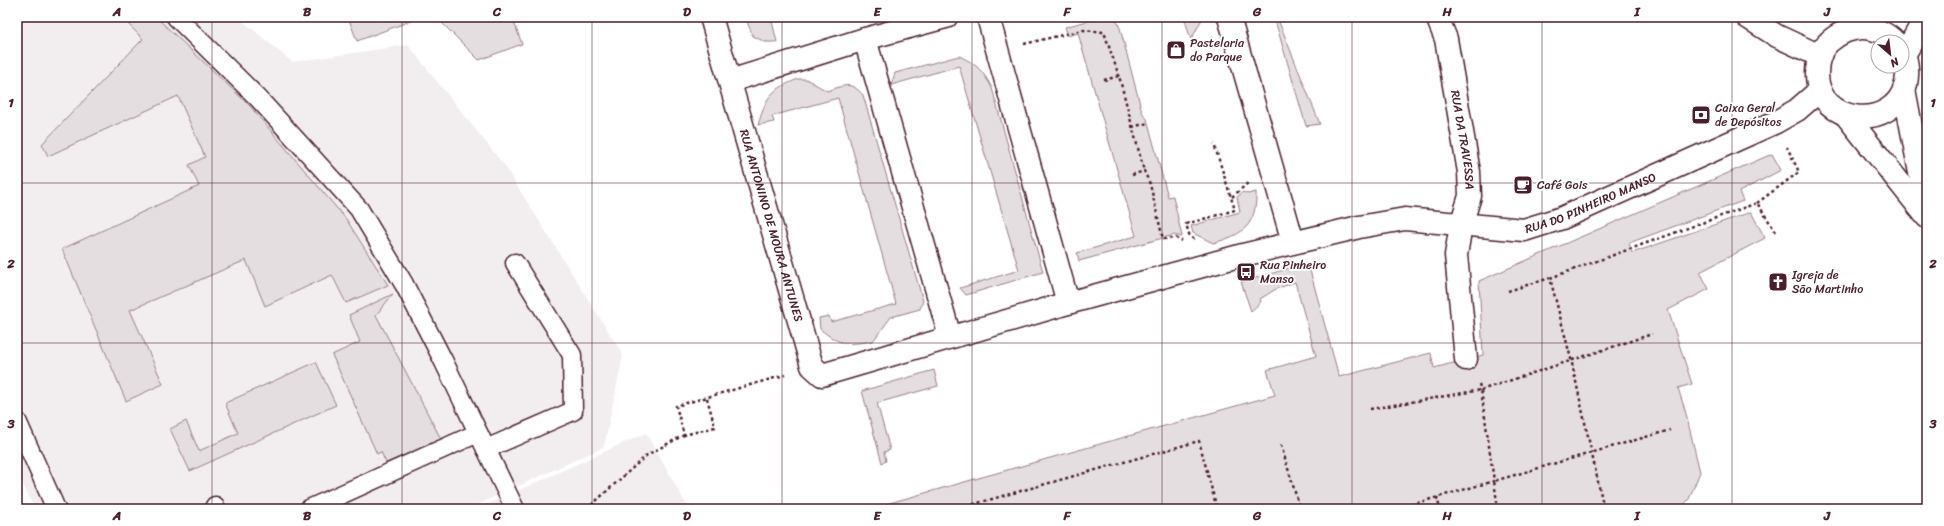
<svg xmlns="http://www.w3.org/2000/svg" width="1944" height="526" font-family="Sriracha,sans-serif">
<rect width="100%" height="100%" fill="#fff"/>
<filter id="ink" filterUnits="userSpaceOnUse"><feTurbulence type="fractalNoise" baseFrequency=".025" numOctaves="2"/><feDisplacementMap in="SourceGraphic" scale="8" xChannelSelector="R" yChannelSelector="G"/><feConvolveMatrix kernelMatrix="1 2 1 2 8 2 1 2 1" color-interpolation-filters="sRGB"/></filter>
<g filter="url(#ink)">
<!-- built -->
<g fill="#f2eeef">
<path d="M17,17h221l54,45 116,-17 96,120 119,190 -19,92 -136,62h-434l-17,-38z"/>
<path d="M646,433l43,76h-213l41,-18z"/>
</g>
<!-- green -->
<g fill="#e5dee0" stroke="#987e86">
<path d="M137,17h19l93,88 97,114 42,66 -42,18 -14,-28 -67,31 -19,-46 -116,50 33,74 -37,17 -64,-152 137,-63 -10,-21 16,-8 -27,-61 -130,60 -6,-12 101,-105 -14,-14z"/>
<path d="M348,17h14l1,4 12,-4h46l-64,24z"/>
<path d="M436,17h76l10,27 -43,16z"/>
<path d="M745,17h26l6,25h-12l-12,-6z"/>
<path d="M1102,17h13l5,11 22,84 5,7 21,78 5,-1 9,41 -8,-2 -95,26 -2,-8 59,-17 -58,-203 -10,3 -3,-9z"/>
<path d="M1184,17h19l-12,23z"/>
<path d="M1274,17h3l43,107 -14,2z"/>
<path d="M959,56c18,8 24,15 33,32l51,184 -77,23 -6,-7 59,-18 -60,-204 -68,19 4,-12z"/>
<path d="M798,79h8l21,12c17,-5 23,-11 36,4l60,206 -3,8 -29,8 -18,24c-26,4 -32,5 -53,-12l-1,-11 10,-2 2,6 65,-18 -58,-206 -66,18 2,6 -16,3c9,-29 11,-34 40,-46z"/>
<path d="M1772,154l9,16 -42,22 4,9 -114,42 3,10 119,-41 14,26 -65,34 9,17 -41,21 24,74 -14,4 7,22 15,62 -11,27 -9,10h-812l407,-114 -8,-25 49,-14 -21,-74 -19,7 -16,10 1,3 -10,9 -10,-29 67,-19 31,114 92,-24 3,15 49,-13 -4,-74z"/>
<path d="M1243,192l5,2 8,-2c1,33 -13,43 -43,51l-20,-10 -2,-7 49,-14 -3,-15z"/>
<path d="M393,294l-17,21 65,124 -55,24 -5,-11 -4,2 -45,-99 28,-13 -11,-27z"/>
<path d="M316,362l20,43 -146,66 -20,-42 16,-8 13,30 39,-18 -13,-30z"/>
<path d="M934,370l4,16 -61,17 13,47 -6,2 2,9 -4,2 -20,-72z"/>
</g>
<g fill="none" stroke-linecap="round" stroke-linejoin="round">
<defs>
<g id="lane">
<path d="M176,17l82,81 101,111 45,75 39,76 72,149"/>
<path d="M17,421l39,88"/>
<path d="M486,449l87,-38 -1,-56 -57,-92"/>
<path d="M215,506l1,3"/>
<path d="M309,509l169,-76"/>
</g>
<g id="street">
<path id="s1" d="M711,17l101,349 10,9 246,-72 171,-47 120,-29 46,-8 119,11 38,-12 214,-96 21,-12 23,-20"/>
<path d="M988,17l80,286"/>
<path d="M1229,17l64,225"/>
<path id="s2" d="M1437,17l9,22 23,133 1,24 -9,29 -5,30 10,104"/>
<path d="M1747,17l30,19 43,20"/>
<path d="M865,39l85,298"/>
<path d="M730,81l135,-42 81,-22"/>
</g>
<g id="secondary">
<path d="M1895,42c-19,-19 -45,-18 -65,-1 -10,8 -13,22 -13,33 0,51 76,59 89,10 2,-11 2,-23 -4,-33"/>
<path d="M1904,55l22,-38"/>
<path d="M1904,89l23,121"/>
<path d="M1845,114l82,103"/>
</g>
</defs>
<!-- lane casing -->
<use href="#lane" stroke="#4a1f2b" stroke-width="21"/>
<!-- street casing -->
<use href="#street" stroke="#4a1f2b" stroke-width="25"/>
<!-- secondary casing -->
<use href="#secondary" stroke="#4a1f2b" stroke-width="25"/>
<!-- path -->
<g stroke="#4a1f2b" stroke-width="2.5" stroke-dasharray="3 3" stroke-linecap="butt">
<path d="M1024,44l59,-14 21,2 15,44"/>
<path d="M1104,80l15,-4 25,95"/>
<path d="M1132,127l16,-4"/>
<path d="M1132,175l12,-4 6,13 13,55 13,-1 6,3"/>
<path d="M1232,197l16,-14"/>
<path d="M1757,203l42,-31 -12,-25"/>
<path d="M1194,239l-4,-2 -4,-13 49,-14 -21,-66"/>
<path d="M1550,278l207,-75 19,29"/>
<path d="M1508,291l42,-13 21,81 33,150"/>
<path d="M1479,384l2,6 171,-56"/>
<path d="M707,398l8,29 -31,8 -8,-29 109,-31"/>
<path d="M1370,409l111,-19 13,91 -98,28"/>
<path d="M1281,445l19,64"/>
<path d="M1437,497l3,12"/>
<path d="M967,506l232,-65 18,68"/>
<path d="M587,509l60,-54 37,-20"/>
<path d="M958,509l9,-3 1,3"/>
<path d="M1498,509l-4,-28 176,-51"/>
</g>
<!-- lane -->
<use href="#lane" stroke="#fff" stroke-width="18"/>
<!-- street -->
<use href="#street" stroke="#fff" stroke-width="22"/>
<!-- secondary -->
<use href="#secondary" stroke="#fff" stroke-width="22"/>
</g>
</g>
<!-- grid -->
<path fill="none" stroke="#4a1f2b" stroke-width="1" stroke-opacity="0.55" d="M212,17v492M402,17v492M592,17v492M782,17v492M972,17v492M1162,17v492M1352,17v492M1542,17v492M1732,17v492M17,183h1910M17,343h1910"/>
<!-- icons -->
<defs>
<symbol id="shop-square" viewBox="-11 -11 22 22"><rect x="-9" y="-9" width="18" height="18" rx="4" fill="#4a1f2b" stroke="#fff"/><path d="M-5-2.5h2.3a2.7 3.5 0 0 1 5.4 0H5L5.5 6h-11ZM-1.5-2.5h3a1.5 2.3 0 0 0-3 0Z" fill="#fff"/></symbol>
<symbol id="bank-square" viewBox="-11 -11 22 22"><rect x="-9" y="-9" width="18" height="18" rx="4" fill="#4a1f2b" stroke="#fff"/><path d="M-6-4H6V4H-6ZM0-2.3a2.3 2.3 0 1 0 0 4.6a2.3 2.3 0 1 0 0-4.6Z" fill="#fff"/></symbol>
<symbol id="cafe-square" viewBox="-11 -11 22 22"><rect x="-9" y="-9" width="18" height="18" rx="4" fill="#4a1f2b" stroke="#fff"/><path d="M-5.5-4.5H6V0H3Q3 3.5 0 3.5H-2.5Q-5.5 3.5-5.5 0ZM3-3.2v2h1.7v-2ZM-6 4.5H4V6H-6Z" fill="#fff"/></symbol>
<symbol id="bus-square" viewBox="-11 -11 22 22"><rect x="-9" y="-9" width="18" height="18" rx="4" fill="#4a1f2b" stroke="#fff"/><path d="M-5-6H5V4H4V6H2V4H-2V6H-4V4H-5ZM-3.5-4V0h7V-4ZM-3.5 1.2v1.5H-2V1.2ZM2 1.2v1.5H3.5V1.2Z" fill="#fff"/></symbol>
<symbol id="church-square" viewBox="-11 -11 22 22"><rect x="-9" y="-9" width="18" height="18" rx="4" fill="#4a1f2b" stroke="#fff"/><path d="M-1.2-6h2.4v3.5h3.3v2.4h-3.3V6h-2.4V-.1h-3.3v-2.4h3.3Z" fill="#fff"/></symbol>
</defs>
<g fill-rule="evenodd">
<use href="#shop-square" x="1165" y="39" width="22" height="22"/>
<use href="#bank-square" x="1690" y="104" width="22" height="22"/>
<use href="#cafe-square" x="1512" y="174" width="22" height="22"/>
<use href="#bus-square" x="1235" y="261" width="22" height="22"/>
<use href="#church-square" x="1767" y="271" width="22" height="22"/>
</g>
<g text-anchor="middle" stroke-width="4" stroke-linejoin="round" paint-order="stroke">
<!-- poi labels -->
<g font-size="12" fill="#4a1f2b" stroke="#fff" text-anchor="start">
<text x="1190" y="47">Pastelaria<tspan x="1190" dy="14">do Parque</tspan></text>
<text x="1715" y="112">Caixa Geral<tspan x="1715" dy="14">de Depósitos</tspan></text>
<text x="1537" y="189">Café Gois</text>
<text x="1260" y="269">Rua Pinheiro<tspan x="1260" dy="14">Manso</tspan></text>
<text x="1792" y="279">Igreja de<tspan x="1792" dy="14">São Martinho</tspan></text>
</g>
<!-- street labels -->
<g font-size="12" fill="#4a1f2b" stroke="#fff">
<text dy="4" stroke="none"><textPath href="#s2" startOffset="126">RUA DA TRAVESSA</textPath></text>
<text dy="4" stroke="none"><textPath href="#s1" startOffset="1172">RUA DO PINHEIRO MANSO</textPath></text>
<text dy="4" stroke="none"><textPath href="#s1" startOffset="217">RUA ANTONINO DE MOURA ANTUNES</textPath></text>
</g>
</g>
<!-- margin -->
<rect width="1944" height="526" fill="none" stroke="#fff" stroke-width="44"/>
<!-- north arrow -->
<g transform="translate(1890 54) rotate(152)"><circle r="19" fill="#ffffff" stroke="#b7a5aa"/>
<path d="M0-3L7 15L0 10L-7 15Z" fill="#4a1f2b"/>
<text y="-6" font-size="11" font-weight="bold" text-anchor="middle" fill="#4a1f2b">N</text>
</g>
<rect x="22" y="22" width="1900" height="482" fill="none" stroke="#4a1f2b" stroke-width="1.5"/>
<g font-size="13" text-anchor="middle" font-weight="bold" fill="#4a1f2b">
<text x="117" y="16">A</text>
<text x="307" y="16">B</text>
<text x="497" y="16">C</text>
<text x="687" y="16">D</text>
<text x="877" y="16">E</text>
<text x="1067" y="16">F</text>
<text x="1257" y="16">G</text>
<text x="1447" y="16">H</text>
<text x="1637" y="16">I</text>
<text x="1827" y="16">J</text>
<text x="11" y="107">1</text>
<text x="1933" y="107">1</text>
<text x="11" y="268">2</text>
<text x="1933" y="268">2</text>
<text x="11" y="428">3</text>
<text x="1933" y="428">3</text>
<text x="117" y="520">A</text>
<text x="307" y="520">B</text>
<text x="497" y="520">C</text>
<text x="687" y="520">D</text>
<text x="877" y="520">E</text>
<text x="1067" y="520">F</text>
<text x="1257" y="520">G</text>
<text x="1447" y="520">H</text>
<text x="1637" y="520">I</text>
<text x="1827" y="520">J</text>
</g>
</svg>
